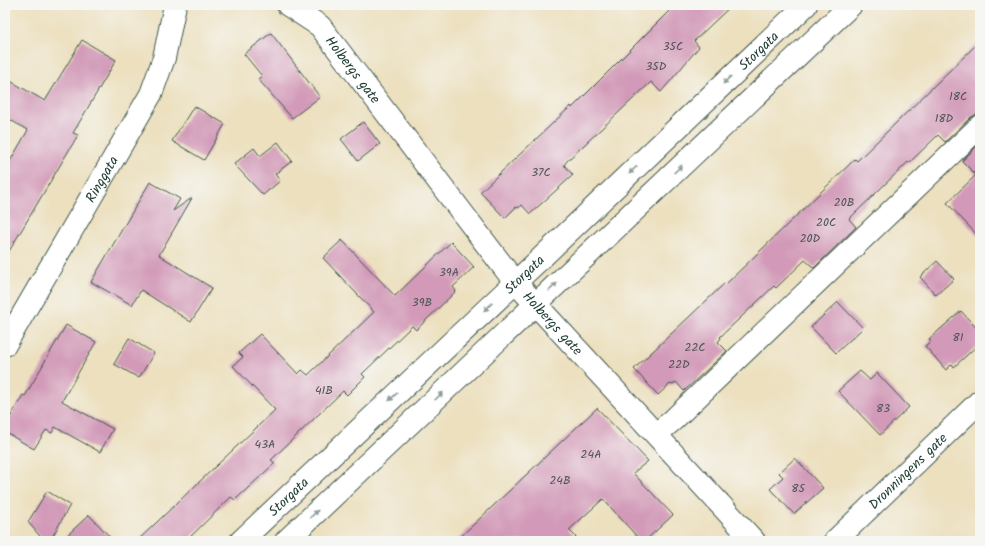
<svg xmlns="http://www.w3.org/2000/svg" width="985" height="546" font-family="Kalam,sans-serif">
<rect width="100%" height="100%" fill="#f6f6f2"/>
<filter id="ink" filterUnits="userSpaceOnUse"><feTurbulence type="fractalNoise" baseFrequency=".025" numOctaves="2"/><feDisplacementMap in="SourceGraphic" scale="8" xChannelSelector="R" yChannelSelector="G"/><feConvolveMatrix kernelMatrix="1 2 1 2 8 2 1 2 1" color-interpolation-filters="sRGB"/></filter>
<filter id="wash" filterUnits="userSpaceOnUse"><feTurbulence type="fractalNoise" baseFrequency=".012" numOctaves="4" result="noise"/><feDisplacementMap in="SourceGraphic" scale="16" xChannelSelector="R" yChannelSelector="G"/><feGaussianBlur stdDeviation="0.9" result="paint"/><feColorMatrix in="noise" values="0 0 0 0 0 0 0 0 0 0 0 0 0 0 0 0 0 1.4 0 .05"/><feComposite in="paint" operator="in"/></filter>
<g filter="url(#wash)">
<rect width="100%" height="100%" fill="#ece0bf"/>
<g id="blocks">
<!-- building -->
<g fill="#d29ab8">
<path d="M675,5h57l-38,36 5,6 -38,45 -10,-10 -84,79 -3,4 9,10 -43,39 -8,-9 -4,3 -2,-1 -11,11 -25,-26 91,-86 1,2z"/>
<path d="M271,33l49,64 -28,21 -34,-39 4,-3 -18,-22z"/>
<path d="M82,40l34,20 -43,73 5,2 -73,123v-88l23,-40 -23,-13v-39l40,23z"/>
<path d="M980,41v73h-3l-6,3 -26,25 -7,-7 -29,28 -1,-1 -59,57 7,8 -42,41 -9,-8 -29,28 -2,-2 -54,51 1,1 -3,4 9,9 -43,40 -8,-9 -4,3 -2,-1 -12,11 -24,-26 91,-86 1,1 129,-125 2,2z"/>
<path d="M194,106l31,18 -21,36 -32,-19z"/>
<path d="M363,122l17,22 -22,17 -17,-22z"/>
<path d="M278,142l14,19 -17,13 5,7 -17,14 -29,-31 20,-16 6,8z"/>
<path d="M980,143v95l-33,-35 29,-28 -14,-14z"/>
<path d="M150,182l30,17 -7,12 19,-13 -33,57 53,33 -21,34 -50,-32 -9,15 -41,-23z"/>
<path d="M342,240l53,56 56,-54 23,25 -21,20 3,4 -40,39 -4,-4 -50,48 3,3 -18,18 -4,-4 -72,69 4,3 -40,37 -4,-3 -45,44h-49l138,-131 -42,-44 10,-9 -4,-4 21,-19 38,40 4,-4 6,5 66,-63 -51,-54z"/>
<path d="M937,261l17,18 -18,16 -16,-18z"/>
<path d="M838,302l25,26 -27,25 -25,-26z"/>
<path d="M961,311l19,21v11l-26,24 -2,-3 -6,6 -21,-24 6,-5 -2,-2z"/>
<path d="M66,325l30,17 -34,59 51,28 -13,23 -45,-25 -3,6 -6,-3 -12,19 -29,-17v-6l18,-31 2,1z"/>
<path d="M129,338l25,15 -15,25 -25,-14z"/>
<path d="M860,371l10,9 7,-7 32,34 -29,28 -42,-44z"/>
<path d="M597,408l51,53 -15,12 40,42 -28,26h-4l-38,-42 -34,31 11,11h-124z"/>
<path d="M795,458l28,30 -29,26 -24,-25 13,-12 -4,-4z"/>
<path d="M47,491l23,14 -20,36h-6l-16,-19z"/>
<path d="M89,515l25,26h-53z"/>
</g>
</g>
</g>
<g filter="url(#ink)">
<use href="#blocks" fill-opacity="0" stroke="#3e5549" stroke-width="1"/>
<g fill="none" stroke-linecap="round" stroke-linejoin="round">
<defs>
<g id="minor">
<path id="s1" d="M288,5l32,21 195,256 239,259"/>
<path id="s2" d="M5,345l146,-251 13,-36 11,-53"/>
<path d="M656,434l16,-13 308,-295"/>
<path id="s3" d="M241,541l296,-279 269,-257"/>
<path d="M286,541l565,-536"/>
<path id="s4" d="M835,541l145,-140"/>
</g>
</defs>
<!-- minor casing -->
<use href="#minor" stroke="#3e5549" stroke-width="24"/>
<!-- minor -->
<use href="#minor" stroke="#fff" stroke-width="22"/>
</g>
<!-- one-way arrows -->
<defs><path id="oneway-solid" d="M-6-.8H1V-3.2L6.5 0L1 3.2V.8H-6Z"/></defs>
<g fill="#8f9e9a">
<use href="#oneway-solid" transform="translate(727 80) rotate(136)"/>
<use href="#oneway-solid" transform="translate(678 169) rotate(-43)"/>
<use href="#oneway-solid" transform="translate(633 170) rotate(136)"/>
<use href="#oneway-solid" transform="translate(553 287) rotate(-44)"/>
<use href="#oneway-solid" transform="translate(488 307) rotate(137)"/>
<use href="#oneway-solid" transform="translate(439 396) rotate(-43)"/>
<use href="#oneway-solid" transform="translate(393 397) rotate(137)"/>
<use href="#oneway-solid" transform="translate(314 514) rotate(-43)"/>
</g>
</g>
<g text-anchor="middle" stroke-width="3.5" stroke-linejoin="round" paint-order="stroke">
<!-- number labels -->
<g font-size="12" fill="#4c5455">
<text x="673" y="50">35C</text>
<text x="656" y="70">35D</text>
<text x="958" y="100">18C</text>
<text x="944" y="122">18D</text>
<text x="541" y="176">37C</text>
<text x="844" y="206">20B</text>
<text x="826" y="226">20C</text>
<text x="810" y="242">20D</text>
<text x="449" y="276">39A</text>
<text x="422" y="306">39B</text>
<text x="958" y="341">81</text>
<text x="695" y="351">22C</text>
<text x="679" y="368">22D</text>
<text x="324" y="394">41B</text>
<text x="883" y="412">83</text>
<text x="265" y="448">43A</text>
<text x="591" y="458">24A</text>
<text x="560" y="484">24B</text>
<text x="798" y="492">85</text>
</g>
<!-- street labels -->
<g font-size="14" fill="#1f3d34" stroke="#f6f6f2">
<text dy="5" stroke="none"><textPath href="#s3" startOffset="713">Storgata</textPath></text>
<text dy="5" stroke="none"><textPath href="#s1" startOffset="93">Holbergs gate</textPath></text>
<text dy="5" stroke="none"><textPath href="#s2" startOffset="192">Ringgata</textPath></text>
<text dy="5" stroke="none"><textPath href="#s3" startOffset="389">Storgata</textPath></text>
<text dy="5" stroke="none"><textPath href="#s1" startOffset="416">Holbergs gate</textPath></text>
<text dy="5" stroke="none"><textPath href="#s4" startOffset="101">Dronningens gate</textPath></text>
<text dy="5" stroke="none"><textPath href="#s3" startOffset="65">Storgata</textPath></text>
</g>
</g>
<!-- margin -->
<rect width="985" height="546" fill="none" stroke="#f6f6f2" stroke-width="20"/>
</svg>
